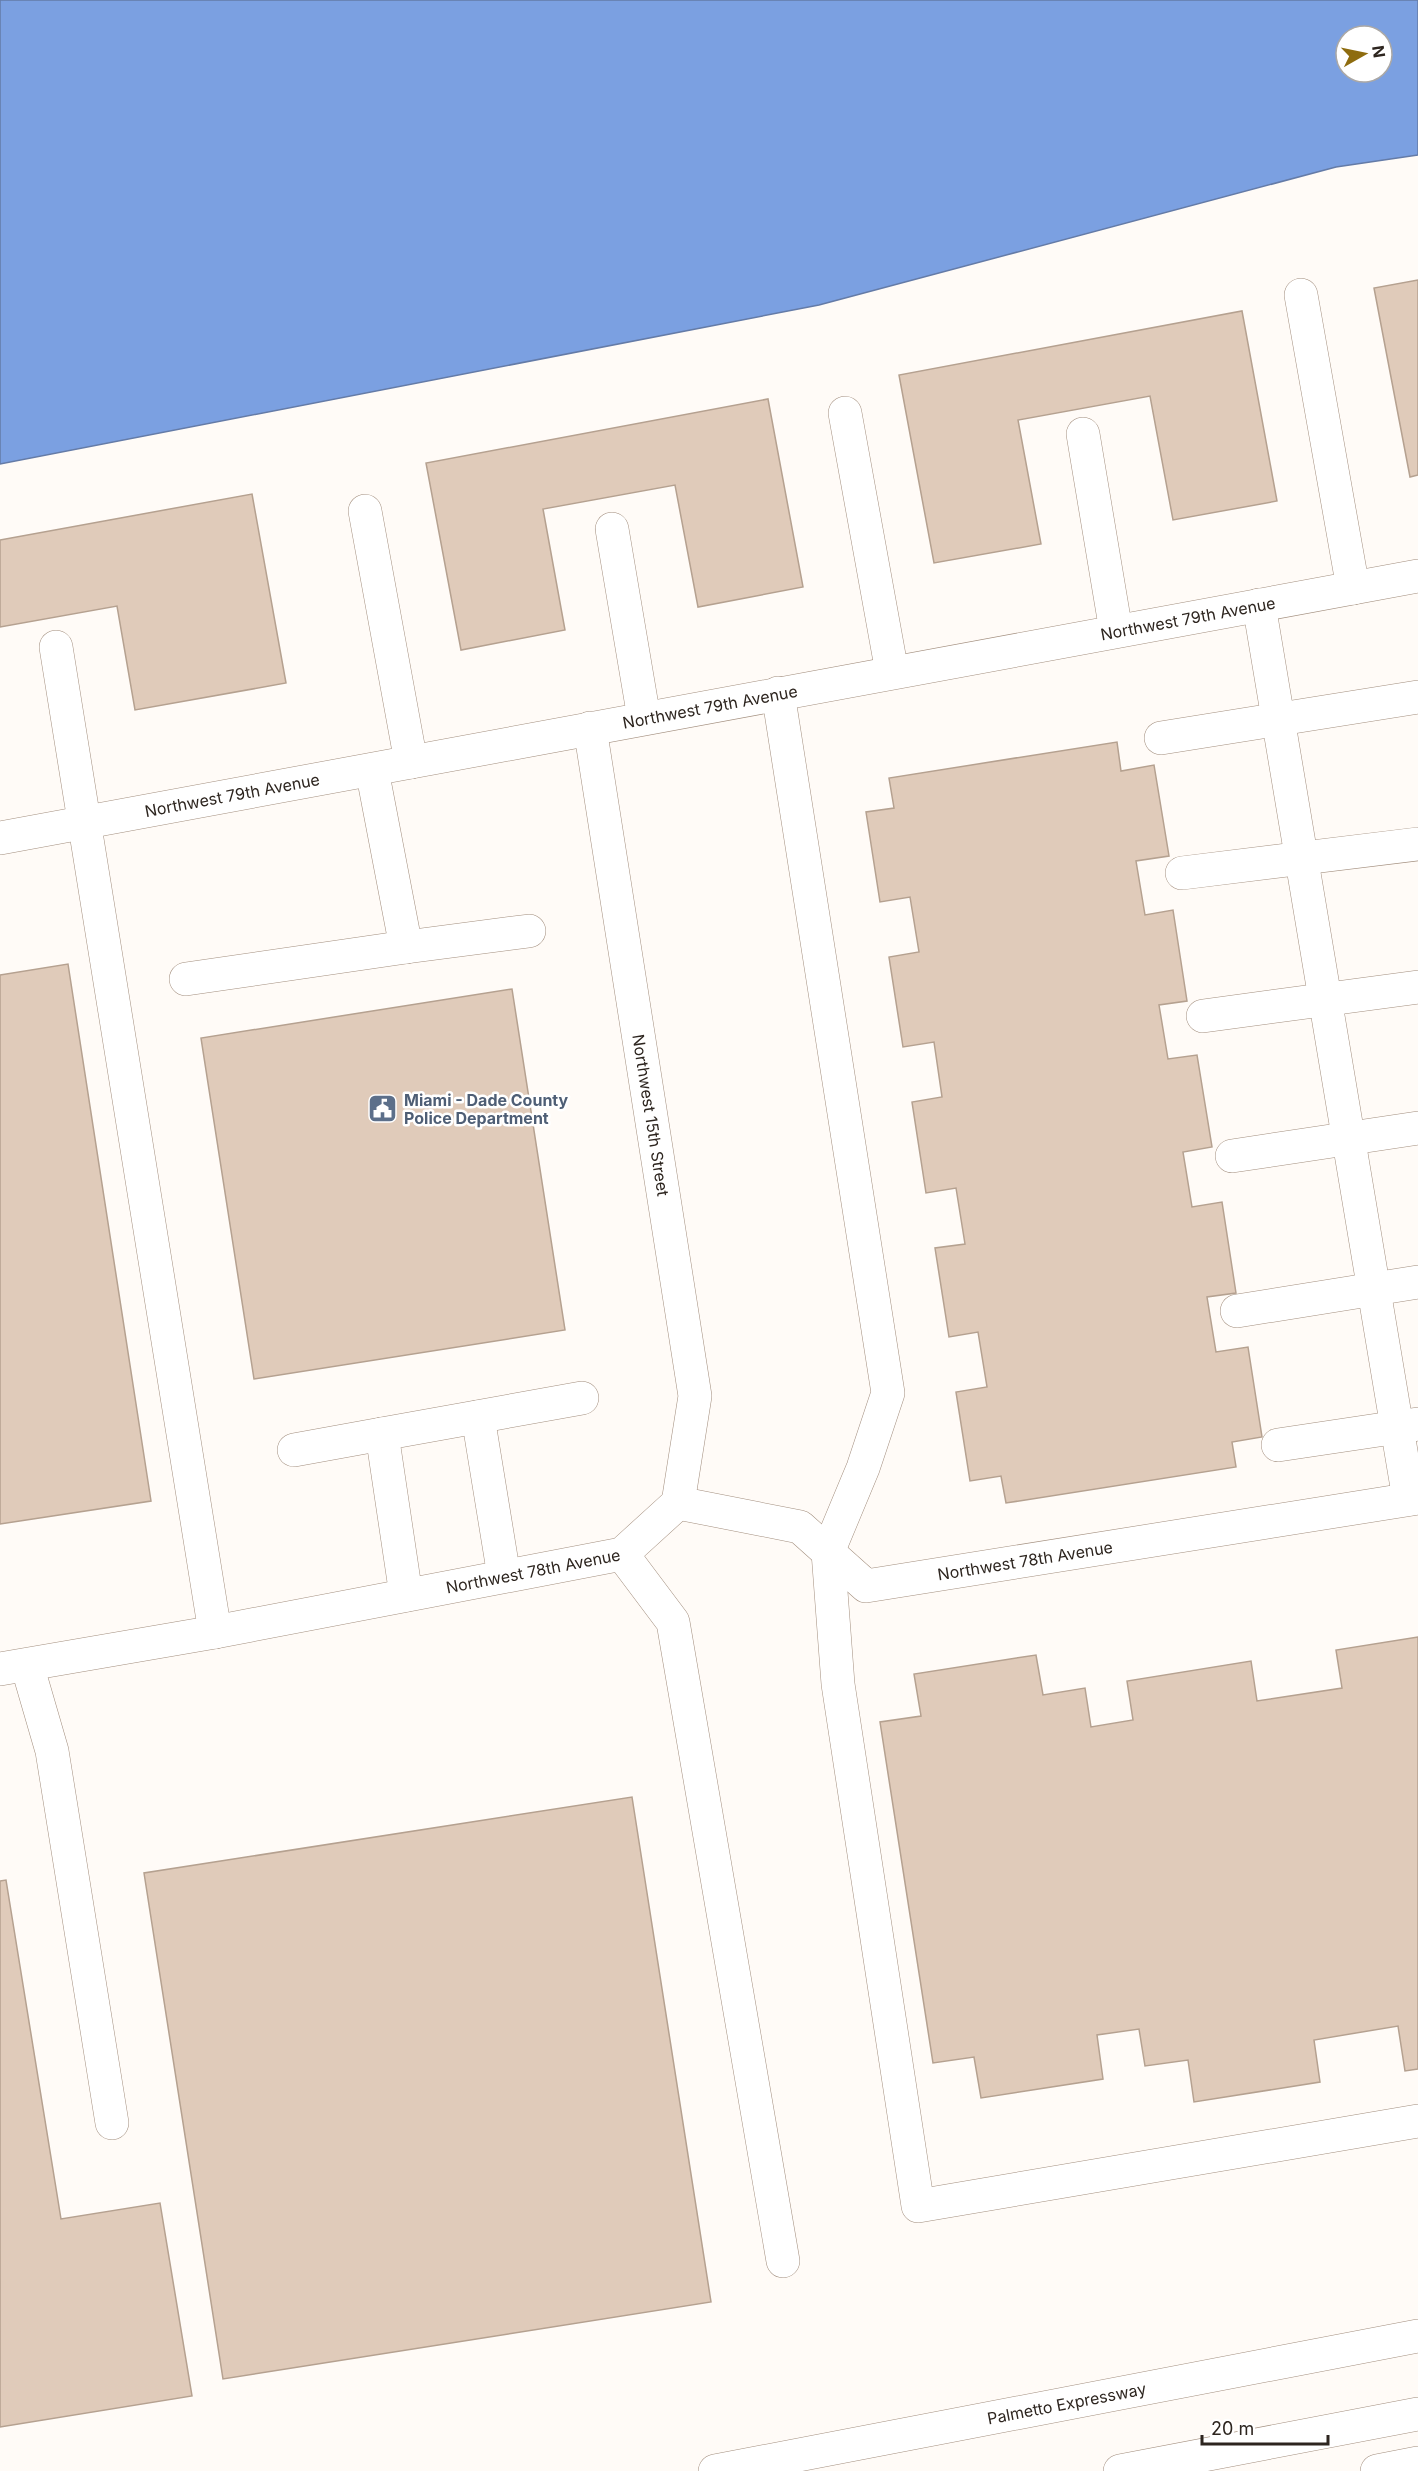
<svg xmlns="http://www.w3.org/2000/svg" width="1418" height="2471" font-family="Inter,sans-serif">
<rect width="100%" height="100%" fill="#fffbf7"/>
<!-- water -->
<path fill="#7ba0e1" stroke="#647ba7" stroke-width="1.5" fill-rule="evenodd" d="M0,0h1418v155l-82,12 -517,138 -819,159zM1346,36h36v36h-36z"/>
<!-- building -->
<g fill="#e0cbba" stroke="#b5a190" stroke-width="1.5">
<path d="M1418,280v195l-8,2 -36,-189z"/>
<path d="M1242,311l35,190 -104,19 -23,-124 -132,24 23,124 -107,19 -35,-188z"/>
<path d="M768,399l35,188 -105,20 -23,-122 -132,24 22,121 -104,20 -35,-187z"/>
<path d="M252,494l34,189 -151,27 -18,-104 -117,21v-87z"/>
<path d="M1117,742l4,29 33,-6 15,91 -33,5 9,54 28,-5 14,91 -28,4 9,54 29,-4 15,92 -29,5 9,55 30,-5 14,91 -29,4 9,55 32,-5 14,90 -30,5 4,25 -230,36 -5,-27 -31,5 -14,-89 31,-5 -9,-55 -29,5 -14,-89 30,-4 -9,-56 -30,5 -14,-91 30,-5 -8,-55 -31,5 -14,-90 30,-5 -9,-55 -30,5 -14,-90 28,-4 -5,-30z"/>
<path d="M68,964l83,537 -151,23v-549z"/>
<path d="M512,989l53,341 -311,49 -53,-341z"/>
<path d="M1418,1637v432l-13,2 -7,-45 -84,14 6,42 -126,20 -6,-42 -43,6 -6,-37 -42,6 6,44 -122,19 -7,-41 -41,6 -53,-341 41,-6 -7,-42 122,-19 7,40 42,-7 6,39 42,-7 -6,-39 124,-20 6,40 85,-13 -6,-38z"/>
<path d="M632,1797l79,505 -488,77 -79,-506z"/>
<path d="M6,1880l55,339 99,-16 32,193 -192,31v-546z"/>
</g>
<g fill="none" stroke-linecap="round" stroke-linejoin="round">
<defs>
<g id="minor">
<path d="M1301,295l52,293"/>
<path d="M845,413l47,259"/>
<path d="M1083,434l33,197"/>
<path d="M365,511l46,251"/>
<path d="M612,529l32,189"/>
<path d="M1259,605l150,894"/>
<path d="M56,647l159,985"/>
<path d="M778,693l110,700 -25,75 -35,84 10,132 80,522 500,-85"/>
<path id="s1" d="M590,728l105,668 -17,107"/>
<path d="M1161,738l257,-41"/>
<path d="M372,770l34,177 123,-16"/>
<path id="s2" d="M0,838l1418,-262"/>
<path d="M1182,873l236,-29"/>
<path d="M186,979l220,-32"/>
<path d="M1203,1016l215,-29"/>
<path d="M1232,1156l186,-28"/>
<path d="M1237,1311l181,-29"/>
<path d="M478,1417l26,159"/>
<path d="M1278,1445l140,-21"/>
<path d="M294,1450l88,-16"/>
<path id="s3" d="M678,1503l122,24 66,59 552,-88"/>
<path d="M622,1554l51,68 110,639"/>
<path d="M406,1595l-24,-161 200,-36"/>
<path d="M27,1665l25,86 60,372"/>
<path id="s4" d="M0,1669l215,-37 407,-78 56,-51"/>
</g>
<g id="highway">
<path id="s5" d="M715,2471l703,-135"/>
<path d="M1120,2471l298,-57"/>
<path d="M1377,2471l41,-8"/>
</g>
</defs>
<!-- minor casing -->
<use href="#minor" stroke="#a38f7f" stroke-width="34"/>
<!-- highway casing -->
<use href="#highway" stroke="#a38f7f" stroke-width="34"/>
<!-- minor -->
<use href="#minor" stroke="#fff" stroke-width="33"/>
<!-- highway -->
<use href="#highway" stroke="#fff" stroke-width="33"/>
</g>
<!-- icons -->
<defs>
<symbol id="civic-square" viewBox="-11 -11 22 22"><rect x="-9" y="-9" width="18" height="18" rx="4" fill="#5c6f8a" stroke="#fff"/><path d="M-.6-6.5H3V-4.5H.6V-3L4-1V1h2V6H-6V1h2V-1L-.6-3ZM-1.2 2.5V6h2.4V2.5Z" fill="#fff"/></symbol>
</defs>
<g fill-rule="evenodd">
<use href="#civic-square" x="366" y="1092" width="33" height="33"/>
</g>
<g text-anchor="middle" stroke-width="5" stroke-linejoin="round" paint-order="stroke">
<!-- street labels -->
<g font-size="16" fill="#2d251f" stroke="#fff">
<text dy="6" stroke="none"><textPath href="#s2" startOffset="1208">Northwest 79th Avenue</textPath></text>
<text dy="6" stroke="none"><textPath href="#s2" startOffset="722">Northwest 79th Avenue</textPath></text>
<text dy="6" stroke="none"><textPath href="#s2" startOffset="236">Northwest 79th Avenue</textPath></text>
<text dy="6" stroke="none"><textPath href="#s1" startOffset="392">Northwest 15th Street</textPath></text>
<text dy="6" stroke="none"><textPath href="#s3" startOffset="374">Northwest 78th Avenue</textPath></text>
<text dy="6" stroke="none"><textPath href="#s4" startOffset="542">Northwest 78th Avenue</textPath></text>
<text dy="6" stroke="none"><textPath href="#s5" startOffset="358">Palmetto Expressway</textPath></text>
</g>
<!-- service labels -->
<g font-size="16" font-weight="bold" fill="#4e5e75" stroke="#fff" text-anchor="start">
<text x="404" y="1106">Miami - Dade County<tspan x="404" dy="18">Police Department</tspan></text>
</g>
</g>
<!-- north arrow -->
<g transform="translate(1364 54) rotate(81)"><circle r="28" fill="#ffffff" stroke="#aba8a5" stroke-width="1.5"/>
<path d="M0-4.5L10 22L0 15L-10 22Z" fill="#8e6c0f"/>
<text y="-9" font-size="16" font-weight="bold" text-anchor="middle" fill="#2d251f">N</text>
</g>
<!-- scale -->
<path d="M1202 2435v9h126v-9" fill="none" stroke="#2d251f" stroke-width="3"/>
<text x="1211" y="2435" font-size="18" fill="#2d251f" stroke="#ffffff" stroke-width="4.5" paint-order="stroke">20 m</text>
</svg>
